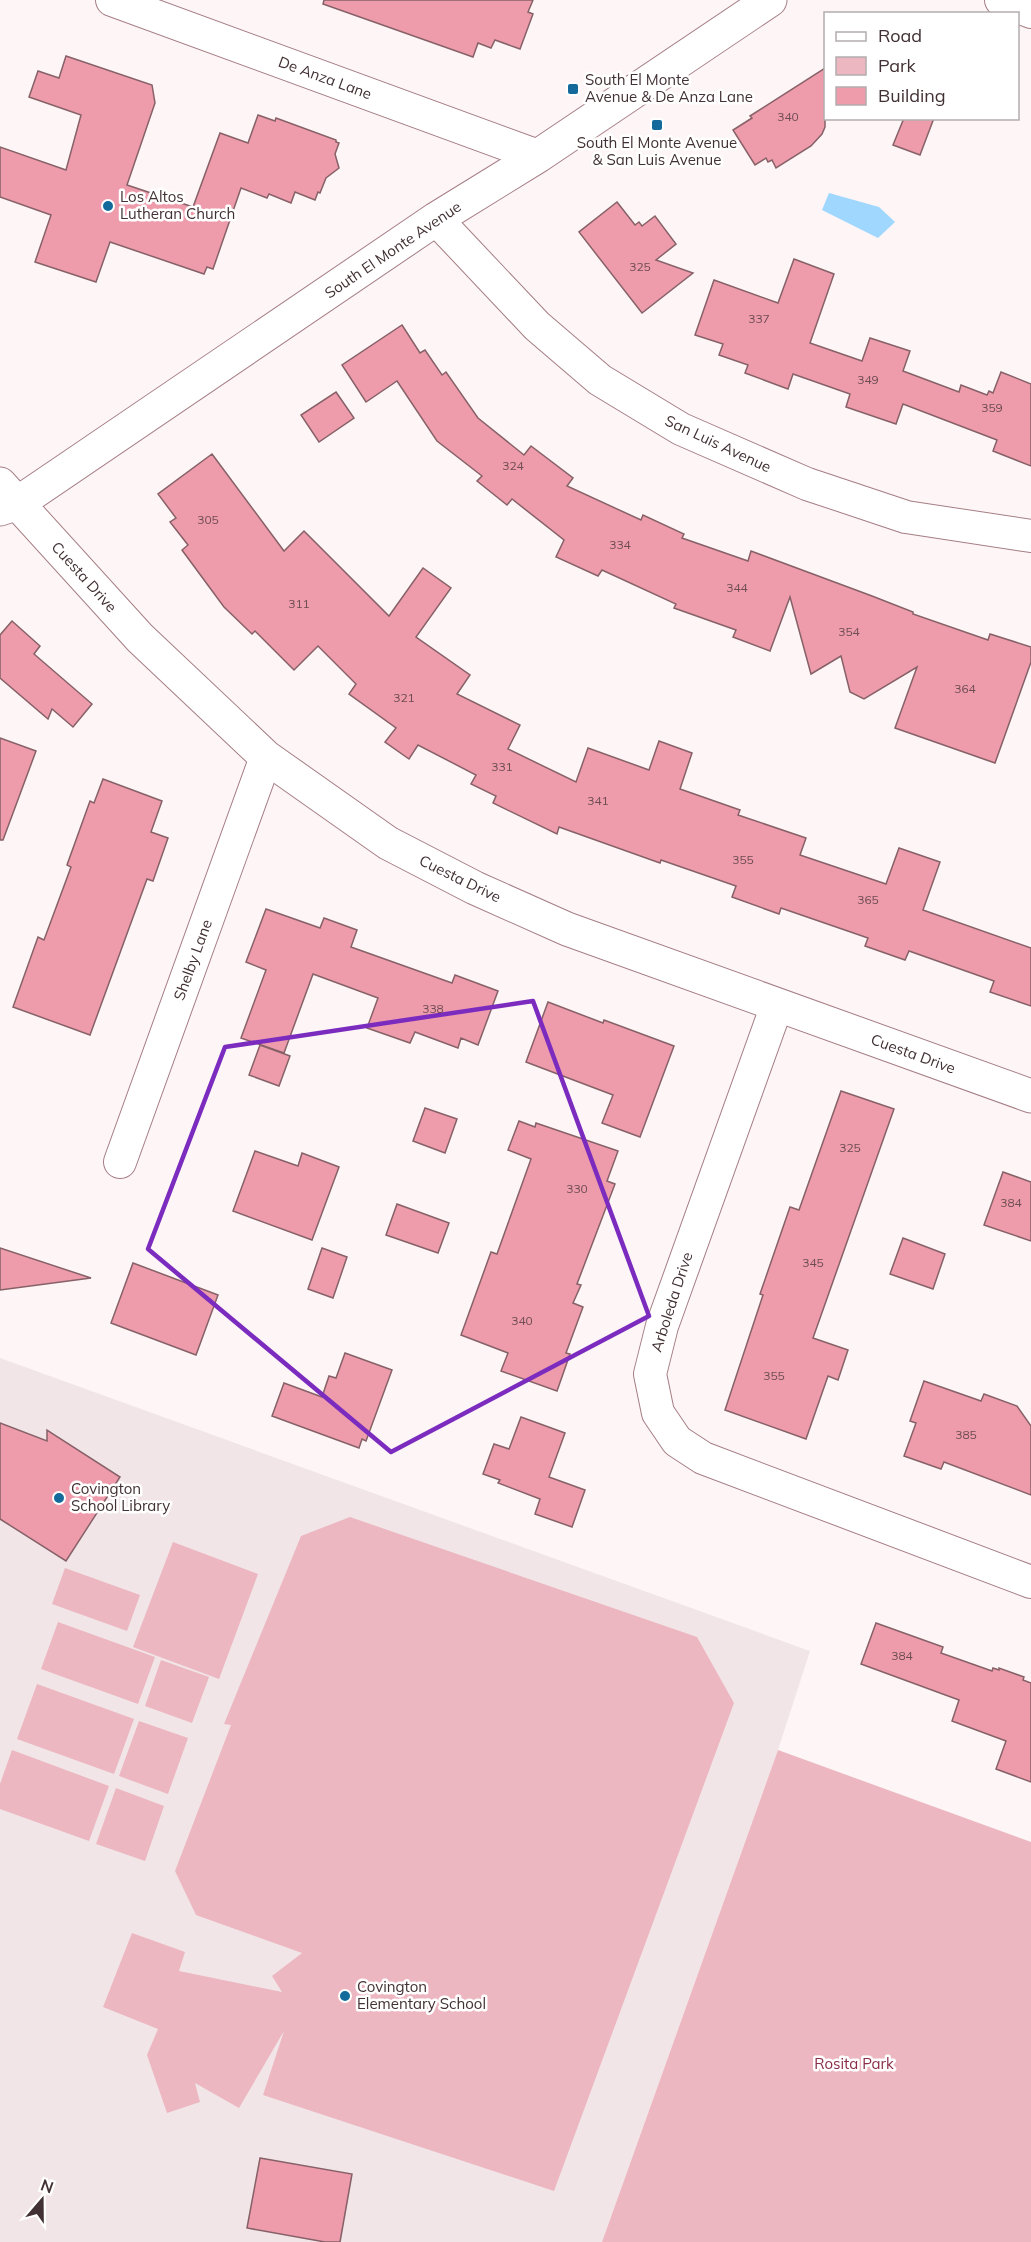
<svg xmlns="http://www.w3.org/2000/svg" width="1031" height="2242" font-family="Mulish,sans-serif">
<rect width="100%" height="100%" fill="#fef5f6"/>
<!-- built -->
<path fill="#f1e5e8" d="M0,1358l810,293 -32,99 -176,492h-602z"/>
<!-- green -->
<g fill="#ecb7c0">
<path d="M350,1517l347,120 37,66 -180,488 -291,-96 21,-64 -45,77 -44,-25 5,19 -33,11 -20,-58 11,-26 -55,-22 29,-74 53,19 -6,19 103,21 -10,-16 30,-23 -106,-38 -21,-44 56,-146 -7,-1 77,-188z"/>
<path d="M173,1542l85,32 -39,105 -86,-32z"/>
<path d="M65,1568l75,27 -13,36 -75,-27z"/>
<path d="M58,1622l97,35 -17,47 -97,-35z"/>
<path d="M161,1660l48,17 -17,46 -47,-17z"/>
<path d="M37,1684l97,35 -20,55 -97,-35z"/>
<path d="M139,1721l49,17 -20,56 -49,-18z"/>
<path d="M12,1750l97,36 -20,55 -89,-32v-25z"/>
<path d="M778,1750l253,92v400h-429z"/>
<path d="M116,1788l48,18 -19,55 -49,-17z"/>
</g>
<!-- water -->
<path fill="#9fd7fe" d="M829,193l50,14 16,15 -17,16 -56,-28z"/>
<!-- building -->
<g fill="#ee9cac" stroke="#866167" stroke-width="1.5">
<path d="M324,0h209l-5,12 5,2 -13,35 -25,-9 -4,8 -13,-5 -5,14 -150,-53z"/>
<path d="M66,56l86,29 3,18 -28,82 66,22 27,-74 28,10 10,-28 17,6 1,-3 60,22v2l3,1 -4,11 4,14 -13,10 -6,15 -2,-1 -3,8 -20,-8 -4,11 -22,-9 -2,4 -26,-10 -28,81 -6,-2 -3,7 -94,-32 -14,40 -61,-20 16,-47 -51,-18v-50l66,23 15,-55 -52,-18 9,-26 21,7z"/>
<path d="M825,68v59l-3,7 -11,12 -35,22 -4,-8 -4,2 -2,-4 -11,7 -22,-35 19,-12 -2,-2z"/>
<path d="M904,118h30l-14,37 -27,-10z"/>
<path d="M617,202l18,23 4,-3 3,4 13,-10 21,28 -20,16 37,13 -51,40 -63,-81z"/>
<path d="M794,259l40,15 -24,69 52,18 8,-23 40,13 -7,20 56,21 2,-7 26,10 2,-4 4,2 8,-21 30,12v82l-38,-15 4,-11 -94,-36 -7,20 -50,-17 4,-13 -57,-20 -5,15 -43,-16 3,-8 -29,-10 4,-11 -28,-9 19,-55 64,23z"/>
<path d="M402,325l18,28 5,-3 17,25 4,-3 32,46 46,37 7,-9 42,32 -6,8 74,34 2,-5 41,19 -2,4 66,23 3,-10 121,45 41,16v2l75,26 2,-6 41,13v15l-36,101 -100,-35 22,-61 -53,32 -14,-7 -9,-36 -30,18 -21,-77 -20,54 -37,-14 3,-7 -62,-22 2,-4 -74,-34 -4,6 -42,-19 8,-17 -52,-41 -5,6 -30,-24 5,-5 -45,-35 -40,-60 -31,21 -24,-37z"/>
<path d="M336,392l18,26 -35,24 -18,-27z"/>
<path d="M212,454l72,97 20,-20 85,85 34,-48 28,20 -35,49 54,38 -13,19 63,31 -12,24 68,33 12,-34 61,22 10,-29 33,12 -12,36 60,21 -2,5 68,23 -6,17 86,29 13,-36 41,14 -17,48 108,38v58l-41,-14 4,-11 -85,-30 -4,9 -40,-14 3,-8 -87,-30 -2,6 -47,-17 4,-11 -75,-26 -1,3 -101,-36 -2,7 -64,-31 3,-7 -25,-12 5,-9 -58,-30 -9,14 -24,-17 11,-14 -47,-34 7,-10 -38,-38 -24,24 -39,-39 -3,3 -28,-27 -42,-57 6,-5 -18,-23 6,-4 -18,-24z"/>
<path d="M12,621l28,25 -6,8 58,50 -19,23 -21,-18 -4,10 -48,-41v-43z"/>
<path d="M0,738l36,13 -33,89h-3z"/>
<path d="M103,779l59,22 -11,31 17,6 -15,43 -6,-2 -57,156 -77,-28 25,-70 6,3 27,-73 -4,-2 23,-64 4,2z"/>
<path d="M266,909l54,19 4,-10 33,12 -6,17 101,36 3,-8 43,16 -20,54 -17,-7 -3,10 -43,-16 -5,11 -43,-15 11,-30 -65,-24 -29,79 -43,-15 25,-68 -20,-8z"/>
<path d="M548,1002l55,21 1,-3 70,26 -34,91 -38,-14 11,-28 -87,-33z"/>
<path d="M260,1045l30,11 -11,30 -30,-11z"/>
<path d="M841,1091l53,18 -81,229 35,12 -10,30 -10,-4 -22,63 -81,-29 38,-115 -3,-1 30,-87 9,3z"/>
<path d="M425,1108l32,11 -12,34 -32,-12z"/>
<path d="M519,1121l16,6 1,-4 82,28 -11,30 8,3 -38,100 4,1 -8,18 10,4 -17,46 4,1 -13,37 -56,-20 7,-18 -47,-18 30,-83 6,2 34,-95 -23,-9z"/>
<path d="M255,1151l43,15 4,-13 37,14 -27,73 -79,-29z"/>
<path d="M1003,1172l28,10v59l-47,-16z"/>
<path d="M397,1204l52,19 -11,30 -52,-18z"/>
<path d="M903,1238l42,16 -12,35 -43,-15z"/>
<path d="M0,1248l91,30 -91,12z"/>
<path d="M322,1248l25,9 -14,41 -25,-9z"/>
<path d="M133,1263l85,32 -22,60 -85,-32z"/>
<path d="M345,1353l47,17 -26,71 -4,-2 -3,9 -87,-32 12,-33 38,14 7,-21 7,2z"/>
<path d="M924,1381l57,20 3,-7 33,12 14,20v69l-87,-33 -3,7 -37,-13 12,-33 -6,-2z"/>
<path d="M521,1417l44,16 -16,44 36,13 -13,37 -37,-13 5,-15 -42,-16 2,-3 -17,-6 11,-30 15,5z"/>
<path d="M0,1423l47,18v-11l73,47 -54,84 -66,-42z"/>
<path d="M876,1623l67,24 -2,6 51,18 1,-3 6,2v-2l25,9 -1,3 8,3v99l-35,-13 10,-28 -54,-20 7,-21 -98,-36z"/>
<path d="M260,2158l92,16 -12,68h-15l-78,-14z"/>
</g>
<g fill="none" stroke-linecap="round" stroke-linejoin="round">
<defs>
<g id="street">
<path d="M112,0l426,156"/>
<path d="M1001,0l30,12"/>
<path d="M436,219l101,107 63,54 81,49 126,55 99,33 125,19"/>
<path d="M777,1005l-115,321 -12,48 8,39 19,28 26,17 328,124"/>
<path d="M120,1162l146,-405"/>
</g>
<g id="secondary">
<path d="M0,484l140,154 126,119 122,86 87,45 92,41 464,167"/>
<path d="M0,509l18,-6 418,-284 102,-63 232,-156"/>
</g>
</defs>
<!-- street casing -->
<use href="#street" stroke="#a57e85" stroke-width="34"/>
<!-- secondary casing -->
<use href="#secondary" stroke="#a57e85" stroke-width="35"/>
<!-- street -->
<use href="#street" stroke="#fff" stroke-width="32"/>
<!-- secondary -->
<use href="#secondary" stroke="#fff" stroke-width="33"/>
</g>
<!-- marked area -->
<path fill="none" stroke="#7b2cbf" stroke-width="4.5" stroke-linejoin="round" d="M533,1001l116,315 -258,136 -243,-203 77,-202z"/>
<!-- markers -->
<g fill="#136a9b" stroke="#fff" stroke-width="2">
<rect x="567" y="83" width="12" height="12" rx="3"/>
<rect x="651" y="119" width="12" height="12" rx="3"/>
<circle cx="108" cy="206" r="6"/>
<circle cx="59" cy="1498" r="6"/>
<circle cx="345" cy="1996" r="6"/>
</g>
<g text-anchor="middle" stroke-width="5" stroke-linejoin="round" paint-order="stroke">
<!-- number labels -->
<g font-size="12" fill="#6d4c52">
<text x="788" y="121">340</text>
<text x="640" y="271">325</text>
<text x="759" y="323">337</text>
<text x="868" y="384">349</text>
<text x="992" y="412">359</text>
<text x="513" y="470">324</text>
<text x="208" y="524">305</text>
<text x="620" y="549">334</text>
<text x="737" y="592">344</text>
<text x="299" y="608">311</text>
<text x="849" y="636">354</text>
<text x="965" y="693">364</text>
<text x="404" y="702">321</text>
<text x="502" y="771">331</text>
<text x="598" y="805">341</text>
<text x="743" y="864">355</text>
<text x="868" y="904">365</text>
<text x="433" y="1013">338</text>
<text x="850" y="1152">325</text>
<text x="577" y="1193">330</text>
<text x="1011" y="1207">384</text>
<text x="813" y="1267">345</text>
<text x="522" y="1325">340</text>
<text x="774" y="1380">355</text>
<text x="966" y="1439">385</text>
<text x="902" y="1660">384</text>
</g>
<!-- street labels -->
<g font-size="15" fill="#423134" stroke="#fff">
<text transform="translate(325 78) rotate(20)" y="5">De Anza Lane</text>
<text transform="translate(393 250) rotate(-34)" y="5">South El Monte Avenue</text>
<text transform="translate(718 444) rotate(25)" y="5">San Luis Avenue</text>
<text transform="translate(84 577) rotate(48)" y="5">Cuesta Drive</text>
<text transform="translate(460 879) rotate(26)" y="5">Cuesta Drive</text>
<text transform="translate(193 960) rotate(-70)" y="5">Shelby Lane</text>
<text transform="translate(913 1054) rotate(20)" y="5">Cuesta Drive</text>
<text transform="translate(672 1302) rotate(-72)" y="5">Arboleda Drive</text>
</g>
<!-- poi labels -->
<g font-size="15" fill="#423134" stroke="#fff" text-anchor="start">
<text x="585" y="85">South El Monte<tspan x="585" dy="17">Avenue &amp; De Anza Lane</tspan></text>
<text x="657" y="148" text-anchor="middle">South El Monte Avenue<tspan x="657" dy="17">&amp; San Luis Avenue</tspan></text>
<text x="120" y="202">Los Altos<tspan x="120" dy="17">Lutheran Church</tspan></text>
<text x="71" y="1494">Covington<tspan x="71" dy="17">School Library</tspan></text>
<text x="357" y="1992">Covington<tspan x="357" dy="17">Elementary School</tspan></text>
</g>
<!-- park labels -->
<g font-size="15" fill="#8a2c47" stroke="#fff">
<text x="854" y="2069">Rosita Park</text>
</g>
</g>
<!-- legend -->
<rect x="824" y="12" width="195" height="108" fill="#ffffff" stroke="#b3adae" stroke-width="1.5"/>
<rect x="836" y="32" width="30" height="9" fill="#ffffff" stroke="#b3adae" stroke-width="1.5"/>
<text x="878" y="42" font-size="18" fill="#423134">Road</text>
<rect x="836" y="57" width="30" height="18" fill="#ecb7c0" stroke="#b3adae" stroke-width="1.5"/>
<text x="878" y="72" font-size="18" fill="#423134">Park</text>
<rect x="836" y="87" width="30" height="18" fill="#ee9cac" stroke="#b3adae" stroke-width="1.5"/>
<text x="878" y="102" font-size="18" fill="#423134">Building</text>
<!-- north arrow -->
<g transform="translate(42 2200) rotate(20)" stroke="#ffffff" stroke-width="4.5" paint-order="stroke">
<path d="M0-4.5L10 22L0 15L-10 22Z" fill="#423134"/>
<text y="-9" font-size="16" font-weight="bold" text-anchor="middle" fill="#423134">N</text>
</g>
</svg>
